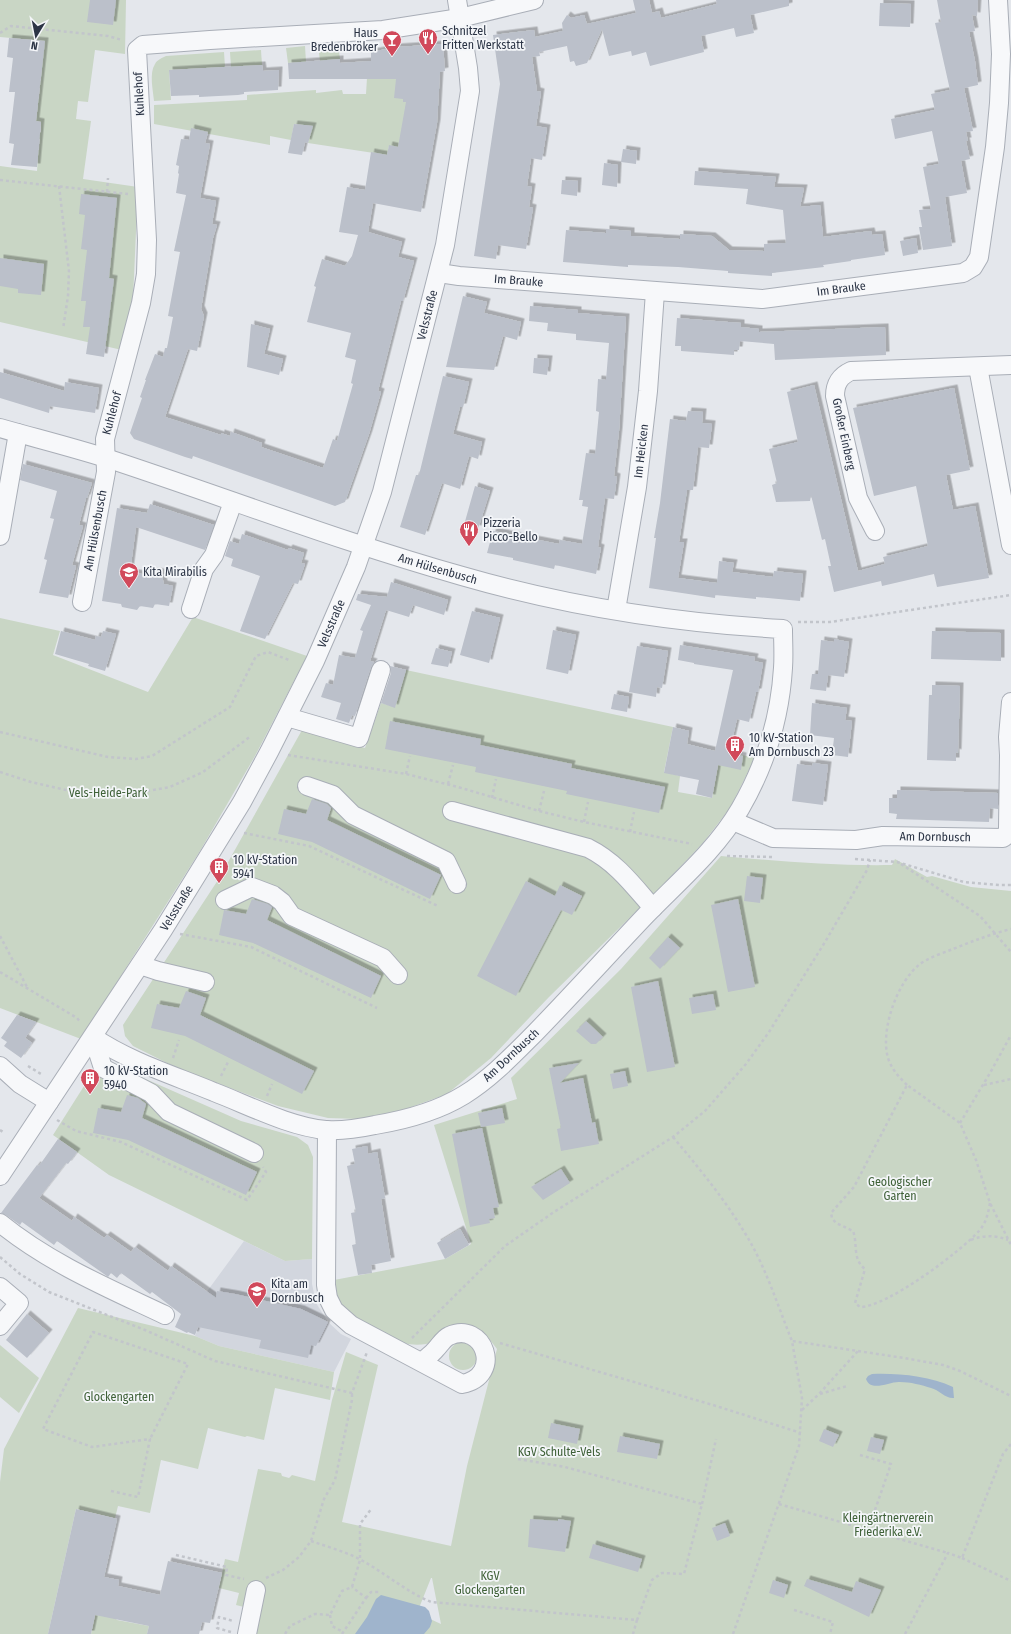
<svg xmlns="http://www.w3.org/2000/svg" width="1011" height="1634" font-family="'Fira Sans Condensed',sans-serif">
<defs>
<filter id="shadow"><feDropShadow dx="3.5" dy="-3.5" stdDeviation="0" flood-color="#0004"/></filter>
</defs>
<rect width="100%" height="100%" fill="#e4e7ec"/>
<!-- built -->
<path fill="#d2d6de" d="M244,1241l41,20 27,-2v25l4,19 12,19 13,12 10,5 -17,33 -115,-26 -24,-10 6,-15 -12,-5z"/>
<!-- green -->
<g fill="#c9d6c5" fill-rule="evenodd">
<path d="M0,0h126l-1,54 -30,-4 -7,52 -10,-1 -2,18 15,2 -8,58 55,8 -5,112 -11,51 -122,-28v-156l37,5 1,-14 -3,-7h4l1,-11h-4l1,-7h4v-10l-5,-1 2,-16h-3l4,-7 1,-10 -3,-1 4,-7 3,-39 -44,-4z"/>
<path d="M338,44l2,15 -20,2 -2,-16z"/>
<path d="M305,46l1,16 -18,1 -2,-15z"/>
<path d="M261,50l1,15 -31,2 -1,-15z"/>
<path d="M224,52l1,15 -56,3 2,30 -17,1c-1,-11 -5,-28 1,-37 2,-4 7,-6 11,-8z"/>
<path d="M367,78h37l15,25 -21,44 -9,-1 -2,9 -79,-12 4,-17 -18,-2 -3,16 -21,-4v9l-116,-21v-19l93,-5v-5l69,-5v3l26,-3 1,4h23z"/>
<path d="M193,617l114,39 -52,100 -55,95 -119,188 -81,-31v-390l60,13 -7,24 95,37z"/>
<path d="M406,670l267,57 -9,45 16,4 -2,16 34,6 9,-48 34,8 -25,50 -27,35 -43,45 -111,109 -58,61 -44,36 -44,16 -44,9 -31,-1 -50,-12 -101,-38 -44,-22 -8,-10 -2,-11 95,-145 84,-150 63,18 16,-45 14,4z"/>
<path d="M721,856c57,5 113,10 171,9l3,-6 32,18 5,-1 39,11 40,4v743h-773l6,-27 -8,-2 3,-12 -20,-5 6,-29 13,3 20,-93 23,4 1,3 7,2 3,-3 23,6 17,-81 14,-48 32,13 -36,157 109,24 16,-80 30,-117c-8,-11 -16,-22 -31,-24 -17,-2 -25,16 -40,19 -7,1 -15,1 -22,-1 -13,-4 -56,-26 -63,-37 -6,-9 -6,-16 -7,-26l111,-21 26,-15 -37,-119 83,-26 -6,-21 110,-109zM431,1578h1l9,46 -24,-11z"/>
<path d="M105,1068l18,1 118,52 56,16 11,8 5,12 -1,102 -27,2 -176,-86 -56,-40 38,-60z"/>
<path d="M78,1308l117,28 24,10 115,26 -4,28 -55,-12 -11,52 -17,-4 -2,1 -37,-9 -10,41 -37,-9 -11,53 -32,-7 -3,12 -39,-9 -28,125h-48v-152l4,-33z"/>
<circle cx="463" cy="1356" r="14"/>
<path d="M0,1345l39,33 -20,35 -19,-16z"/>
<path d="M99,1598l18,22 32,6 -2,8h-56z"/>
</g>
<!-- water -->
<g fill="#9fb4cc">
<path d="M872,1374c26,-1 57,2 81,13l1,11c-8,1 -15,-8 -23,-10 -9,-3 -21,-6 -31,-6 -10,-1 -29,11 -34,-3l2,-3z"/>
<path d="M381,1595l44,12 4,4 3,10 -2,6 -6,7h-69l12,-17 9,-18z"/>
</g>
<!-- building -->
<g fill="#bbc0ca" filter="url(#shadow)">
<path d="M90,0h26l-3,25 -26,-3z"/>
<path d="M633,0h16l3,13 7,-2 2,7 56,-14 -1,-4h73v6l-39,9 4,18 -18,4 -2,-9 -29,7 -4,1 3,16 -54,14 -4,-14 -14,4 -1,-5 -22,5 -7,-27 -15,34 -11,3 -2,-5 -4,1 -3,-16 -28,6 1,4 -8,1 5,34 4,1 -5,34 11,2 -5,32 -11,-2 -4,28 5,1 -3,20 4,1 -7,41 -28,-4 -2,14 -22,-3 26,-172 -7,-49 41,-5 1,7 28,-6 -1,-8 5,-8 4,3 13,-3 3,9 49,-11z"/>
<path d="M937,0h41l-1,16 -5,-1 3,16 -6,1 6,29 3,24 -14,3 9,43 -7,1 2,9h-2l4,18 -9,2 6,32 -22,4 7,49 -29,4 -4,-23h3l-3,-17 12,-1 -8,-42 16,-3 -7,-33 -37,8 -4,-20 44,-9 -4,-16 19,-4 -15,-67 6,-1z"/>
<path d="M880,3l31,1 -1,23 -31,-1z"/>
<path d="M9,38l36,3 -9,80 5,1 -4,45 -26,-2 3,-21 -5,-1 6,-51h-6l4,-34 -6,-1z"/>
<path d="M443,44l2,27 -5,1 -3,51 -16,89 -48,-9 -5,29 34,10 -4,15 16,4 -11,40h-2l-23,90 3,1 -12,42 -24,68 -10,4 -142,-50 -1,3 -7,-2 -51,-18 -4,-6 12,-35 -2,-1 6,-17h-1l10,-26 8,3 2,-9h2l6,-31 -5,-1 12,-64 -6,-1 12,-56 -10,-2 3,-19 -1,-1 1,-7 -3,-1 5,-26 8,1 2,-12 17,4 -3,11 5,1 -10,54 16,3 -4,23 5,1 -4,13 -12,71 3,7 -7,35 -9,-2 -23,68 56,18v-2l9,3 1,-4 31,11 -1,4 62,21 10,-29 4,2 16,-57 -2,-1 5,-23 -11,-3 6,-24 -44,-11 9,-35 -2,-1 8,-27 23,7 7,-10 6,-21 -19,-3 8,-45 18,3 6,-38 16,3 2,-10 9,2 8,-45h-3v-3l-9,-1 2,-19h-107l-1,-16 52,-4v4l31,-2v-9l26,-5z"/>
<path d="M262,65l1,6 16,-1 -1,20 -34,2v2l-6,1 -39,2v-2l-28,1 -2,-26z"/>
<path d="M294,124l19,2 -5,17 -3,-1 -3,13 -14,-2z"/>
<path d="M623,149l14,2 -1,13 -15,-2z"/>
<path d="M604,163l14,2 -1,22 -15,-2z"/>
<path d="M695,171l81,6 -2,10 30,1 -4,19 20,-2 3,32 48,-6 1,4 10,-1 3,21 -34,5v1l-28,4 1,2 -52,6v3l-44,-3v-2l-50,-4 -50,-2v2l-65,-5 3,-32 40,3v-4l25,2v5l49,3v-5l32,2 17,14 35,1v-7l22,-1 -3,-33 -37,-6 2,-15 -54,-4z"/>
<path d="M562,180l16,1 -1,15 -16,-2z"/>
<path d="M81,194l36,4 -8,80 5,1 -10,78 -18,-3 4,-27h-7l3,-26h-5l6,-51 -6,-1 4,-34 -6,-1z"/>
<path d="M916,238l2,15 -15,3 -3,-15z"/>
<path d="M0,258l44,6 -3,31 -23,-2v-4l-18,-3z"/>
<path d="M463,296l24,6 -3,11 37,9 -4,18 -14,-4 -9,34 -48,-3z"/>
<path d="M530,306l48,4v3l48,4 -7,114 -5,45 3,1 -3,22 -9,-1 -7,49 3,1 -5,26 -41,-9 -1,4 -41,-9v-2l-26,-5 6,-22 66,13 1,-4 22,4 6,-37 -6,-1 1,-6h-4l7,-47 9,1 4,-42 -3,-1 2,-32 8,1 3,-37 -33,-3v-6l-29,-3 1,-8 -19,-2z"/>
<path d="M677,318l64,5v4l18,2v3l126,-5 1,28 -111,5 -1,-16 -34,-3 -1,9h-5v5l-53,-4v-5h-6z"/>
<path d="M251,324l19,5 -6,25 19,5 -4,16 -32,-8z"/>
<path d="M534,358l15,1 -2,16 -14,-2z"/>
<path d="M0,372l64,19 1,-9 34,6 -4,25 -45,-7 -1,7 -49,-15z"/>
<path d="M443,376l26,6 -6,25h-3l-7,27 29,8 -4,17 -9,-3 -9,33 -18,-6 -17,52 -25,-8 16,-52h3z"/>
<path d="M814,385l44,186 27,-7 -2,-7 45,-11 -12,-60 -42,10 -21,-88 101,-20 16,82 -24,5 7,35 22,-4 14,72 -52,9 -3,-13 -52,12 -1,-5 -47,11 -6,-26h3l-6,-27 -3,1 -11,-45 -1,6 -34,1 -4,-17 5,-2 -8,-34 29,-7 -11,-50z"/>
<path d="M688,411l15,1 -1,11 10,1 -3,24 -11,-1 -5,43h-6l-8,52h5l-6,36 39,5 2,-22 15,2 -2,9 41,5 1,-6 29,3 -3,27 -44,-4v2l-41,-4 1,-8 -1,11 -66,-10 7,-50h-2l6,-35 10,-84 16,2z"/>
<path d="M23,464l69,19 -5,15h-1l-7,27 4,1 -11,39 4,1 -8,32 -29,-5 8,-33 -3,-1 10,-40 -4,-1 7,-27 -37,-11z"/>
<path d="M475,486l15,5 -12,38 -14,-4z"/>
<path d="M150,504l64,21 -9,25 -69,-23 -6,45 18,3 6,-4 7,1 3,12 9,2 -4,20 -14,-2 -2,4 -13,-2 -3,4 -15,-3 -1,-3 -19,-3 15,-93 30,5z"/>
<path d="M242,534l46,16 1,-2 15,5 -3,10 4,1 -7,20 -5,-1 -28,56 -25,-8 20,-55 -29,-10 2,-7 -8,-3 5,-15 9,3z"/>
<path d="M391,582l57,18 -4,15 -31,-10 -4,12 -23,-7 -16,51 4,1 -3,5 -16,49 -3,-1 -3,8 -13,-4 5,-16 -20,-6 5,-14 7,2 6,-30 16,3 8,-27 -3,-1 11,-25 -15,-5 2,-6 29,3z"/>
<path d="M472,611l28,7 -11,45 -29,-8z"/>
<path d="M553,630l23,5 -8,39 -22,-5z"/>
<path d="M61,631l34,9 1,-4 5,1 2,-6 13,3 -11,37 -17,-5 1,-2 -34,-10z"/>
<path d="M932,631l69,2v28l-70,-2z"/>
<path d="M834,639l15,3 -5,35 -16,-2 -2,16 -16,-2 2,-15h6l3,-34 13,2z"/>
<path d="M680,645l75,12 -1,4 9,2 -5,29h-2l-7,30 -12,-3 -8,34 14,3 -2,14 -23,-5 -6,33 -16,-4 3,-14 -35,-7 9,-46 16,4 -2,13 28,7 18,-81 -39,-6v-1l-16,-3z"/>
<path d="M637,646l31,5 -6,37 -5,-1 -1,10 -27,-5z"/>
<path d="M436,648l16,4 -4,15 -17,-3z"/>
<path d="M390,666l16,4 -11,38 -14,-5 10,-30z"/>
<path d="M932,685l28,1 -2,67 -2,-1v9l-29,-1 2,-65h3z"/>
<path d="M614,694l15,3 -2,15 -16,-3z"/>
<path d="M812,703l35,5 -2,12 7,1 -4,36 -16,-2 2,-17 -24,-3z"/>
<path d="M390,721l91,18 -1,6 92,19 -1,4 94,19 -6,26 -93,-19 1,-3 -92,-19 1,-5 -91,-18z"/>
<path d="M813,763l15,2 -5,40 -31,-4 5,-37 15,2z"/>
<path d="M897,790l101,3v16l-8,-1 -1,14 -93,-3 1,-5 -8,-1v-15h8z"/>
<path d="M312,799l15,5 4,4 -4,12 114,55 -11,24 -118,-57 -34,-8 6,-25 22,5z"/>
<path d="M747,876l16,2 -3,25 -16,-2z"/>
<path d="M526,881l29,15 5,-11 22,11 -10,19 -11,-5 -45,86 -39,-20z"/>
<path d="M252,899l16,5 4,3 -5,13 114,56 -10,22 -118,-55 -34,-8 5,-25 22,4z"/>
<path d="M738,899l17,88 -27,5 -17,-87z"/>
<path d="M668,937l12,11 -20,21 -11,-11z"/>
<path d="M658,981l17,86 -28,5 -16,-85z"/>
<path d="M186,991l20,7 -6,17 114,56 -12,23 -117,-58 -34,-8 6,-24 22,4z"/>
<path d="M713,994l3,16 -24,4 -3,-16z"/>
<path d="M17,1015l19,7 -11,16 7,5 -11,15 -17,-12 3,-4 -6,-4z"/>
<path d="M586,1021l17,16 -7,7h-5l-15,-13z"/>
<path d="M579,1063l-19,20 23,-5 9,45 3,-1 4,22 -38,7 -4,-22 4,-1 -12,-60z"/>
<path d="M625,1071l3,15 -15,3 -3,-15z"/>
<path d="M127,1095l11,3 8,6 -4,14 115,54 -11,23 -118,-55 -35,-7 5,-25 23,4z"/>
<path d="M502,1108l3,15 -24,4 -3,-14z"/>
<path d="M482,1128l17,79 -6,1 2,10 -6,1 1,4 -20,4 -18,-93z"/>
<path d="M58,1139l19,13 -9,12 -2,-1 -27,35 33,23 2,-4 30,21 3,-3 24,17 4,-5 33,24 3,-5 45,32 1,-7 18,3 66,15 27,13 -12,24 -5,-1 -3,13 -49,-10 2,-8 -63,-13 -3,8 -7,-3 -1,1 -12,-6 6,-13 -29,-22 -2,2 -29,-21 -4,5 -6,-5 -3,4 -4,-3 -47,-33 -3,4 -32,-23 -2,3 -14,-10 -5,-2 36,-48 2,1z"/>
<path d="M367,1146l1,8 9,-2 8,46 -4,1 10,62 -20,4 1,8 -14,2 -6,-30 4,-1 -5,-31 5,-1 -9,-46 8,-2 -3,-15z"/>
<path d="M561,1169l9,14 -27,17 -12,-13z"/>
<path d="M460,1229l9,16 -24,14 -8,-16z"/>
<path d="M27,1314l22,19 -22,25 -21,-18z"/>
<path d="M551,1423l29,6 -3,15 -29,-6z"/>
<path d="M824,1429l15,6 -6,12 -14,-6z"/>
<path d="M620,1436l40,8 -3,15 -40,-7z"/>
<path d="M871,1437l13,3 -4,14 -13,-3z"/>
<path d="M76,1509l41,10 -13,58 15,3 -1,6 42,9 8,-34 54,12 -12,50 -8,-1 -3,12h-52l2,-8 -54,-11 -4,19h-43z"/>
<path d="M530,1519l28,2v-2l13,2 -6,31 -37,-5z"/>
<path d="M725,1523l5,13 -13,5 -5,-13z"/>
<path d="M593,1544l49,15 -4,13 -49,-14z"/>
<path d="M807,1579l45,13 4,-11 25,9 -12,27 -65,-31z"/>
<path d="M773,1580l15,5 -4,13 -15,-5z"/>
</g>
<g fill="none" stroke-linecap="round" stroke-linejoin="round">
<defs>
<g id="minor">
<path id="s1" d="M439,273l20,3 303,23 201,-26 10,-6 6,-10 16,-110 4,-44 2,-49 -3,-54"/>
<path d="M978,367l33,178"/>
<path id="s2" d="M0,428c35,10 71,19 106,30 119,39 235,84 356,118 104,30 213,47 321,53 0,13 1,26 0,39 -3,49 -18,98 -43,141 -24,41 -61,72 -94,106 -38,40 -74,80 -112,119 -22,22 -44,45 -70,61 -26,16 -59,25 -89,30 -14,3 -35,6 -49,5 -36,-3 -78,-25 -112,-38 -41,-17 -84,-30 -121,-55"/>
<path d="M875,531l-17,-33 -23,-102c0,-13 5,-20 16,-25l160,-6"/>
<path d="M0,536l18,-103"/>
<path id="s3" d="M82,602l24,-130 -1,-33 36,-136 5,-29 1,-34 -10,-190 6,-5 67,-5 173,-10 77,-12 74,-18"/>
<path d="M191,609l13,-40 10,-14 19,-53"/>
<path id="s4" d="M616,610l21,-123 11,-96 7,-99"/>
<path d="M287,717l72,21 22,-68"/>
<path d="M307,786l26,9 20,20 93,46 11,23"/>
<path d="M452,811l136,37c28,14 45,37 65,60"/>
<path id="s5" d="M733,821l40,17 83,2 27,-4 120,2 4,-3 1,-7 1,-73 -1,-18 3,-35"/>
<path d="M225,900l27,-13 21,8 9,7 10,14 91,42 15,17"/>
<path d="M140,965l18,6 47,11"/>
<path d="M93,1037l10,31 48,25 18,19 85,41"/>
<path d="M0,1066l20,18 29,18"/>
<path d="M327,1130l-1,155 2,13 6,12 17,15 111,59c42,-8 22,-64 -13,-48 -6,3 -9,9 -13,13 -4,5 -10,9 -14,13"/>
<path id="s6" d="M0,1176l163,-246 79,-128 27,-50 46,-91 41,-94 26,-75 63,-247 25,-154 -2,-23 -11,-68"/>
<path d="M0,1223c49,40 108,65 165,92"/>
<path d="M0,1287l19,16 -19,23"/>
<path d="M247,1634l9,-44"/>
</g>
</defs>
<!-- minor casing -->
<use href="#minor" stroke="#a9aeb7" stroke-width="20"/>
<!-- path -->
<g stroke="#c2c5cb" stroke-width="2.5" stroke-dasharray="3 3" stroke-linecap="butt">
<path d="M0,33l11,-7 97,10 14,4"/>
<path d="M0,180l128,14"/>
<path d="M59,186l10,85 -1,25 -5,33"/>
<path d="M107,192l1,-14"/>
<path d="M798,622h32l181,-27"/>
<path d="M0,732l108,25 28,2 16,-3 78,-49 26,-51 12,-4 21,8"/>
<path d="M288,755l118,19 52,13 81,24 45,11 108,22"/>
<path d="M0,772l31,10 35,8 37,4h28l39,-7 33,-15 48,-36"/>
<path d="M406,774l4,-18"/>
<path d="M448,784l5,-19"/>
<path d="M492,798l4,-19"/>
<path d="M539,811l5,-20"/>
<path d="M584,822l4,-20"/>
<path d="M630,832l4,-20"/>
<path d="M244,833l65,13 129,60"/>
<path d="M727,856l47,1"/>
<path d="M855,859l42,3 67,20 35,3h12"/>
<path d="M901,864l79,52 31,36"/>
<path d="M180,934l71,13 126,61"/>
<path d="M0,936l27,51"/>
<path d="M0,972l77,46 4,5"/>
<path d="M173,1058l6,-18"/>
<path d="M28,1066l13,8"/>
<path d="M221,1076l7,-14"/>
<path d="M907,1085c-8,-8 -15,-15 -19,-27 -8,-28 9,-76 32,-94 10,-7 23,-11 33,-15 20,-8 38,-15 58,-20"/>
<path d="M984,1085l27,-6"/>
<path d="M267,1096l5,-12"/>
<path d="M57,1120l19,11 45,11 126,58 19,-28 -3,-5"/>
<path d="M960,1123l30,-50 21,-38"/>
<path d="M0,1130l3,2"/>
<path d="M673,1137c25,30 50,60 70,93 22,34 34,74 49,111"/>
<path d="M990,1203c-2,11 -4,20 -11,28 -19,21 -92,76 -119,76l-5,-4 10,-34c-13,-10 -7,-25 -12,-38l-17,-8 -4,-5 -1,-5 23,-26 53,-102 53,38 16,37 14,43 21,42"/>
<path d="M971,1240c12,-5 24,-5 37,0"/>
<path d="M0,1257l20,17 29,18 96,38 70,31 137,32 15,-41"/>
<path d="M412,1338l93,-92 49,-34 119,-75 32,-26 41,-47 23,-32 56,-90 42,-72 3,-10"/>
<path d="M500,1343l213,62 88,28"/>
<path d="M820,1394l27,-8"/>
<path d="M802,1410l17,-16 39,-43"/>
<path d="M860,1455l31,9 -23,66 80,23"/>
<path d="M518,1459l47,8 137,37 -18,70 -22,-1 -10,7 -15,40"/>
<path d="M111,1491l27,6 12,-58 -58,8 -49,-18 50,-97 95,32 -38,75"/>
<path d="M702,1504l14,-65"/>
<path d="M779,1504l89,26"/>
<path d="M311,1541c17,6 36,11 52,20 23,13 44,31 68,41l206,18 -4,14"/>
<path d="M176,1555l51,12 -1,8 18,4"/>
<path d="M962,1558l49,23"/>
<path d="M266,1578l17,-8 16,-13 12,-16 13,-42 11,-19 17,-80v-7"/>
<path d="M366,1598l5,-6h10"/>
<path d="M794,1610l39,12 -3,12"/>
<path d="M330,1615l2,11 11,6"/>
<path d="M231,1632l-14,-4 2,-11 14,4"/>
<path d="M285,1634l5,-8 25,-12 15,1 12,-24 10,-4 8,-27v-36l12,-16"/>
<path d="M342,1634l24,-36 -14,-11"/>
<path d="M733,1634l66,-188 3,-48 -10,-57 112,17 39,7 17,6 51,25"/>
<path d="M905,1634l43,-81 14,5 41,-104 8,-10"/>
</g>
<!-- minor -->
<use href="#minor" stroke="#f7f8fa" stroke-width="18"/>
</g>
<!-- icons -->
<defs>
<symbol id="restaurant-pin" viewBox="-11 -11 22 30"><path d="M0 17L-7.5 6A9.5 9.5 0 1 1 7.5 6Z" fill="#d1495b" stroke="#f4f6f9"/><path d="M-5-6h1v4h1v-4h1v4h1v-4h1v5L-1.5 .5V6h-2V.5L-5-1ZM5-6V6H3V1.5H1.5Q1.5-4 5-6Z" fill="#fff"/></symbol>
<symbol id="bar-pin" viewBox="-11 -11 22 30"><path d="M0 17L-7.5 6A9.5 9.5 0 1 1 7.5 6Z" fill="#d1495b" stroke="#f4f6f9"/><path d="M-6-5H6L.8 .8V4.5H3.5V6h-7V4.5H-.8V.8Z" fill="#fff"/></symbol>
<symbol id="school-pin" viewBox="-11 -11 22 30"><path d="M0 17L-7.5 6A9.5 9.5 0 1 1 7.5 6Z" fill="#d1495b" stroke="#f4f6f9"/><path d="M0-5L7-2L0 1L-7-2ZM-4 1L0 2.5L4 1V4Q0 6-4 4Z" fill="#fff"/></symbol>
<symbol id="building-pin" viewBox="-11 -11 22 30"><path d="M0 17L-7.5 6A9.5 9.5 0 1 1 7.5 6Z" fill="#d1495b" stroke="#f4f6f9"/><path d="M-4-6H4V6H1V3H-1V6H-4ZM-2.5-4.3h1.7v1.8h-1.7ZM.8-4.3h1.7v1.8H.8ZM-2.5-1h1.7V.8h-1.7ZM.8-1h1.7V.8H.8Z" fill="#fff"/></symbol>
</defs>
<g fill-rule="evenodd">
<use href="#restaurant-pin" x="417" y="27" width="22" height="30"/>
<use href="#bar-pin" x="381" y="29" width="22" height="30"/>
<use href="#restaurant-pin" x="458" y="519" width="22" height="30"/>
<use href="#school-pin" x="118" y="561" width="22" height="30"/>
<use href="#building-pin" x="724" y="734" width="22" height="30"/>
<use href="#building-pin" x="208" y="856" width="22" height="30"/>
<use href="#building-pin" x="79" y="1067" width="22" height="30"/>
<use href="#school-pin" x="246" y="1280" width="22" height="30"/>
</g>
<g text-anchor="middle" stroke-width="3.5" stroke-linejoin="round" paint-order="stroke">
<!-- poi labels -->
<g font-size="12" fill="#2b3445" stroke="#f4f6f9" text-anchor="start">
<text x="442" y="35">Schnitzel<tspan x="442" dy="14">Fritten Werkstatt</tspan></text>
<text x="378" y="37" text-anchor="end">Haus<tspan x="378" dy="14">Bredenbröker</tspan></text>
<text x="483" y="527">Pizzeria<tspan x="483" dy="14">Picco-Bello</tspan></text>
<text x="143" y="576">Kita Mirabilis</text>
<text x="749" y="742">10 kV-Station<tspan x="749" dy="14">Am Dornbusch 23</tspan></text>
<text x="233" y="864">10 kV-Station<tspan x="233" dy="14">5941</tspan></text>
<text x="104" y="1075">10 kV-Station<tspan x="104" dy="14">5940</tspan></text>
<text x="271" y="1288">Kita am<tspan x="271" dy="14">Dornbusch</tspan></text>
</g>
<!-- street labels -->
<g font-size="12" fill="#2b3445" stroke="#f4f6f9">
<text transform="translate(139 94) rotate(-93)" y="4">Kuhlehof</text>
<text dy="4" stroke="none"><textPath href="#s1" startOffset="80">Im Brauke</textPath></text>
<text dy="4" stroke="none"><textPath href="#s1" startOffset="404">Im Brauke</textPath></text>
<text dy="4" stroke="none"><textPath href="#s6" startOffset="969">Velsstraße</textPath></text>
<text dy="4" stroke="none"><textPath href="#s3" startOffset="192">Kuhlehof</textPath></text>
<text transform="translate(844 434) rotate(78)" y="4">Großer Einberg</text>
<text dy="4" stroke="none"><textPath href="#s4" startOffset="161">Im Heicken</textPath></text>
<text dy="4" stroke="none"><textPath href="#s3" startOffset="73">Am Hülsenbusch</textPath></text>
<text dy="4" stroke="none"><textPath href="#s2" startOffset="460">Am Hülsenbusch</textPath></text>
<text dy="4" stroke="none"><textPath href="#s6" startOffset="645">Velsstraße</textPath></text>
<text dy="4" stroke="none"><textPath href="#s5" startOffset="206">Am Dornbusch</textPath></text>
<text dy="4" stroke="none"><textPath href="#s6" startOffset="321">Velsstraße</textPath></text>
<text transform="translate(511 1055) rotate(-43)" y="4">Am Dornbusch</text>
</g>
<!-- park labels -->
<g font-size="12" fill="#3f6138" stroke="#f4f6f9">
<text x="108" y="797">Vels-Heide-Park</text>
<text x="900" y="1186">Geologischer<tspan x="900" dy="14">Garten</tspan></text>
<text x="119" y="1401">Glockengarten</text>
<text x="559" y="1456">KGV Schulte-Vels</text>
<text x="888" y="1522">Kleingärtnerverein<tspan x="888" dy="14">Friederika e.V.</tspan></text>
<text x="490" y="1580">KGV<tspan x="490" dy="14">Glockengarten</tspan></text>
</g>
</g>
<!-- north arrow -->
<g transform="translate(36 36) rotate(190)" stroke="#f4f6f9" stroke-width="3" paint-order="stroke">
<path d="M0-3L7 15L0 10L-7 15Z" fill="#2b3445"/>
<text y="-6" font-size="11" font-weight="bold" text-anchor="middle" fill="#2b3445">N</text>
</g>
</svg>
